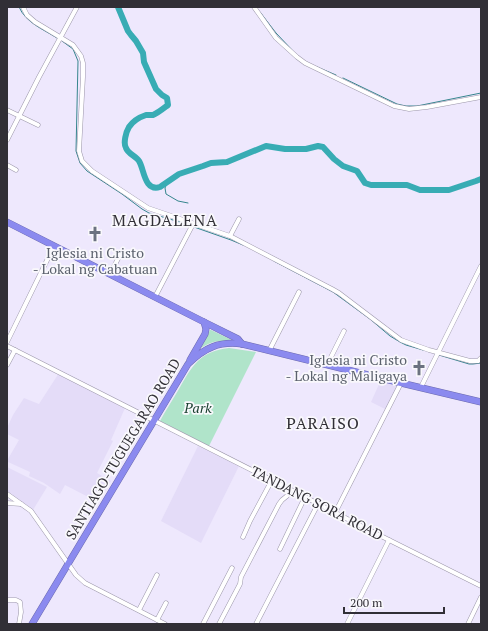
<svg xmlns="http://www.w3.org/2000/svg" width="488" height="631" font-family="'PT Serif',serif">
<rect width="100%" height="100%" fill="#eee8fd"/>
<!-- built -->
<g fill="#e4dcf8">
<path d="M59,373l66,35 -14,32 2,1 -16,32 14,8 -13,21 -33,-17 -5,9 -16,-11 -15,-7 1,-4 -22,-10v-3l11,-19 -12,-6v-6l6,-13 11,-17 15,6z"/>
<path d="M380,382l18,4 -13,23 -14,-7z"/>
<path d="M198,446l41,20 -38,77 -40,-22z"/>
<path d="M7,467l40,20 -14,23 -26,-18z"/>
</g>
<!-- green -->
<g fill="#b0e4ca">
<path d="M210,330h1l25,12c-15,-2 -23,-2 -35,6z"/>
<path d="M229,348l27,4 -47,94 -49,-25c6,-11 13,-22 19,-32 13,-23 21,-38 50,-41z"/>
</g>
<g fill="none" stroke-linecap="round" stroke-linejoin="round">
<!-- stream -->
<g stroke="#36868e" stroke-width="1">
<path d="M19,7c7,16 24,22 38,31"/>
<path d="M260,12l16,21 17,18"/>
<path d="M62,41l11,8 5,12 -2,90 4,12 7,8 35,23 20,15 7,4 41,12"/>
<path d="M317,67l19,8"/>
<path d="M343,78l54,26 9,2h11l64,-13"/>
<path d="M167,183l-2,5 1,6 12,7 10,2"/>
<path d="M194,227l37,13 12,5"/>
<path d="M274,261l59,31 37,27 20,17 10,6 6,3 17,5"/>
<path d="M439,355l30,9h4l8,-1"/>
</g>
<!-- river -->
<path stroke="#38acb4" stroke-width="6" d="M118,7l10,24 3,4 5,6 7,12 1,9 12,27 6,6 5,3 1,7c-4,3 -10,8 -15,10 -2,0 -5,0 -7,0 -6,2 -13,6 -17,12 -3,5 -6,16 -3,21 2,6 10,8 13,13 5,7 5,31 21,26l19,-13 24,-8 8,-3 16,-1 39,-16 19,3h21l12,-3 5,1 11,12 9,7 14,5 8,12 6,2h36l13,5h29l27,-9 5,-2"/>
<defs>
<g id="minor">
<path d="M23,7l4,8 8,7 38,23 8,11 2,7v14l-4,74 3,10 10,10 56,37 82,28 102,53 7,4 62,47 28,10 41,11h8l3,-3"/>
<path d="M254,7l22,31 21,19 8,6 89,43 15,3 18,-2 54,-10"/>
<path d="M7,110l31,15"/>
<path d="M7,140l32,-63 38,-70"/>
<path d="M7,165l9,5"/>
<path d="M230,236l9,-17"/>
<path d="M110,274l11,-21"/>
<path d="M155,297l38,-73"/>
<path d="M7,342l47,-96"/>
<path d="M7,346l298,151 56,29 120,60"/>
<path d="M269,351l30,-59"/>
<path d="M7,365l8,-15"/>
<path d="M327,365l17,-34"/>
<path d="M421,387l60,-121"/>
<path d="M7,494l24,17 45,64 9,8 80,41"/>
<path d="M7,503l14,1"/>
<path d="M335,513l66,-130"/>
<path d="M243,537l7,-16 22,-41"/>
<path d="M280,549l25,-52"/>
<path d="M7,600h9l4,2 1,10 -2,12"/>
<path d="M139,610l18,-35"/>
<path d="M157,620l9,-17"/>
<path d="M203,624l29,-56"/>
<path d="M219,624l21,-40 1,-7 38,-73 3,-4 5,-4 3,-7"/>
<path d="M256,624l62,-120"/>
<path d="M347,624l42,-84"/>
<path d="M468,624l13,-27"/>
</g>
<g id="highway">
<path d="M7,222l197,100 34,17 4,5"/>
<path d="M190,360l15,-26 1,-5 -2,-7"/>
<path d="M32,624l156,-260c16,-16 31,-23 54,-20l159,39 80,19"/>
</g>
</defs>
<!-- minor casing -->
<use href="#minor" stroke="#9c97aa" stroke-width="5"/>
<!-- highway casing -->
<use href="#highway" stroke="#6c6aae" stroke-width="7"/>
<!-- minor -->
<use href="#minor" stroke="#fff" stroke-width="4"/>
<!-- highway -->
<use href="#highway" stroke="#8b8aef" stroke-width="6"/>
</g>
<!-- icons -->
<defs>
<symbol id="church-bare" viewBox="-9 -9 18 18"><path d="M-1.2-6h2.4v3.5h3.3v2.4h-3.3V6h-2.4V-.1h-3.3v-2.4h3.3Z" fill="#6b7280" stroke="#f9f8fc" stroke-width="2.5" paint-order="stroke"/></symbol>
</defs>
<g fill-rule="evenodd">
<use href="#church-bare" x="84" y="223" width="22" height="22"/>
<use href="#church-bare" x="408" y="357" width="22" height="22"/>
</g>
<g text-anchor="middle" stroke-width="3.5" stroke-linejoin="round" paint-order="stroke">
<!-- worship labels -->
<g font-size="14" fill="#5b616d" stroke="#f9f8fc">
<text x="95" y="258">Iglesia ni Cristo<tspan x="95" dy="16">- Lokal ng Cabatuan</tspan></text>
<text x="407" y="365" text-anchor="end">Iglesia ni Cristo<tspan x="407" dy="16">- Lokal ng Maligaya</tspan></text>
</g>
<!-- park labels -->
<g font-size="14" font-style="italic" fill="#183e2e" stroke="#f9f8fc">
<text x="198" y="413">Park</text>
</g>
<!-- street labels -->
<g font-size="14" fill="#312f36" stroke="#f9f8fc">
<text transform="translate(123 449) rotate(-59)" y="5">SANTIAGO-TUGUEGARAO ROAD</text>
<text transform="translate(317 503) rotate(27)" y="5">TANDANG SORA ROAD</text>
</g>
<!-- quarter labels -->
<g font-size="16" letter-spacing="1" fill="#312f36" stroke="#f9f8fc">
<text x="165" y="226">MAGDALENA</text>
<text x="323" y="429">PARAISO</text>
</g>
</g>
<!-- border -->
<rect width="488" height="631" fill="none" stroke="#312f36" stroke-width="16"/>
<!-- scale -->
<path d="M344 607v6h100v-6" fill="none" stroke="#312f36" stroke-width="2"/>
<text x="350" y="607" font-size="12" fill="#312f36" stroke="#f9f8fc" stroke-width="3" paint-order="stroke">200 m</text>
</svg>
